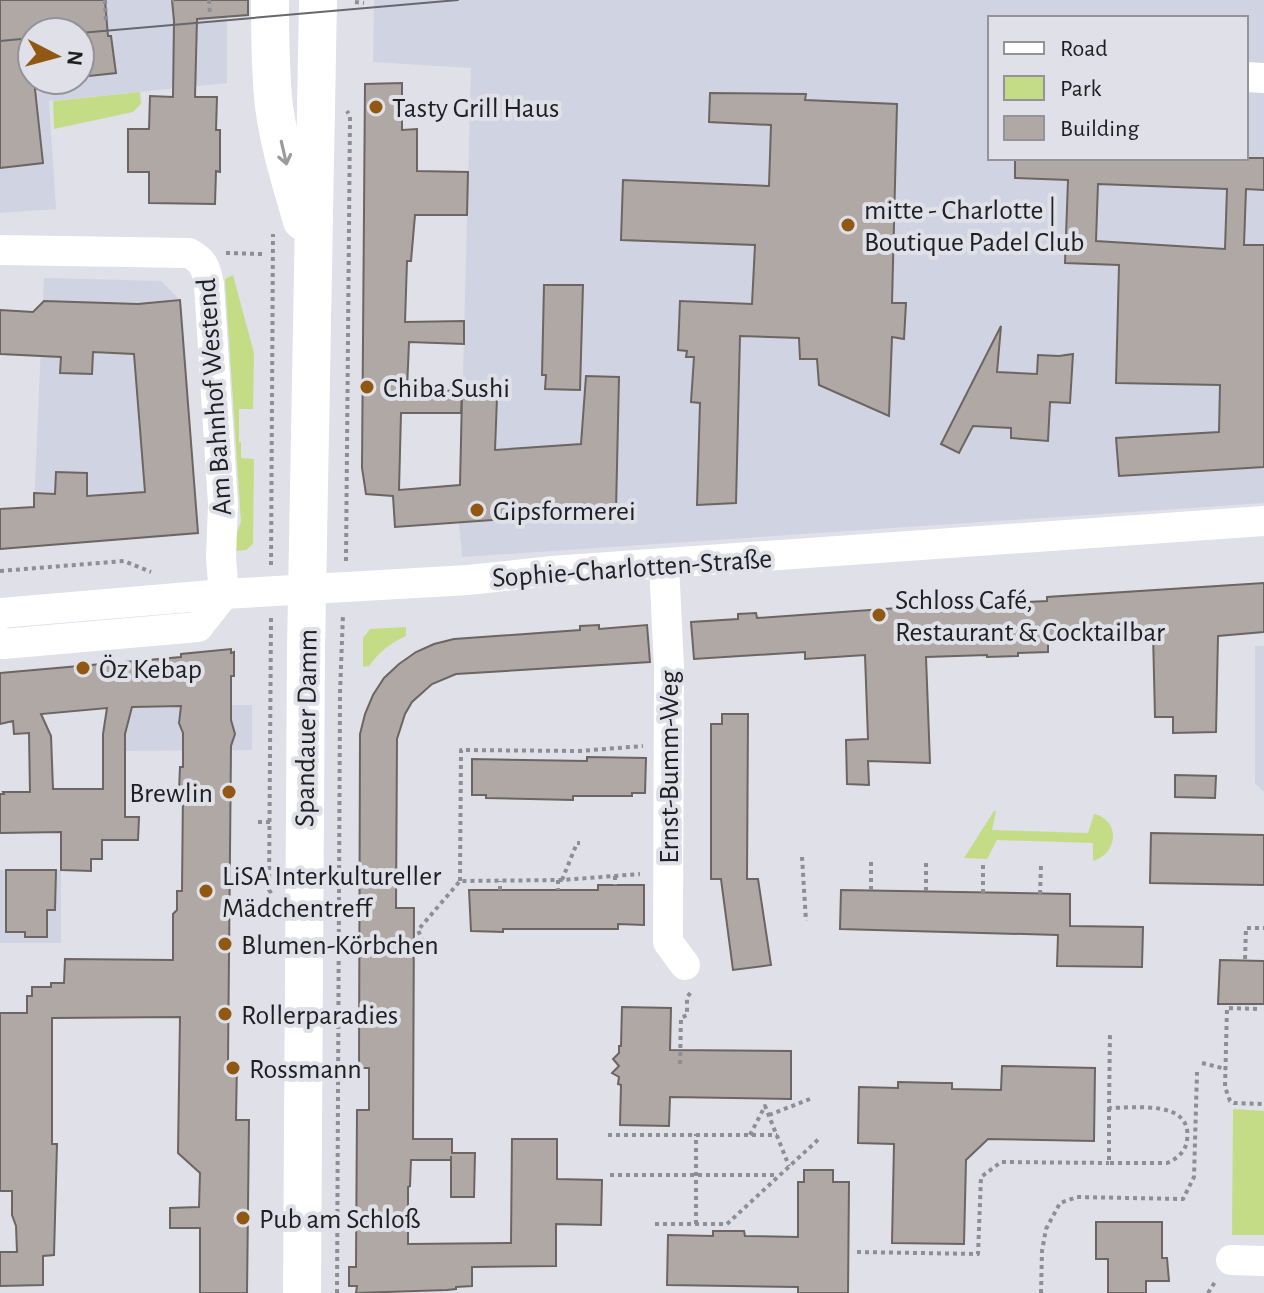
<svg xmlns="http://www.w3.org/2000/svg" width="1264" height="1293" font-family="'Alegreya Sans',sans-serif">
<rect width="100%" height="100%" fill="#dfe0e8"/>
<!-- built -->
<g fill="#d0d3e2" fill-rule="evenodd">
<path d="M0,0h227v83l-178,18 7,108 -56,4zM32,32h48v48h-48z"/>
<path d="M374,0h890v503l-802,54 -3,-34 12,-455 -98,-6zM990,18h256v140h-256z"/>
<path d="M44,278l117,3 19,19 18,233 -164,13 -3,-39h3z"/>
<path d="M1255,646h9v146l-9,-9z"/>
<path d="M231,649l1,4 2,-1v24h-3v29h21v45l-128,1 4,-44 33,-1 20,-53z"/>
<rect x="0" y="870" width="61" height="73"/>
</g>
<!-- green -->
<g fill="#c5dc87">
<path d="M140,92l1,12 -8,8 -79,17 -1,-28z"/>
<path d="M233,275l21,78 -1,56h-14v33h2v16l13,1 -1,85 -7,6 -10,1 -1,-14 6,-15 -16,-243z"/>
<path d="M406,627v9c-16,7 -27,16 -37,30l-6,1v-29l7,-9z"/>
<path d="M994,811h2l-4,19 96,3 6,-19c27,6 24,40 -1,47v-18l-96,-3 -10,19 -23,-1z"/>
<path d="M1233,1109l31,2v124h-32z"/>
</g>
<!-- building -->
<g fill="#b0a8a4" stroke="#6c6561" stroke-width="2" fill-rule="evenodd">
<path d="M0,0h105l3,36h3l5,37 -36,4v-50l-48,5v48h2l9,83 -43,5z"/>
<path d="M172,0h76v15l-51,4 -2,78h22l-1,33h4v42l-4,-1 -1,33 -66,-1v-31h-21v-43h21l1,-33 23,1 1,-76z"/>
<path d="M402,83v47l15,-1v42l51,1 -1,43h-52l-4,46h-4l-2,61 59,-1v23l-55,-2 -2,48 55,1 -1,22h-60l-2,77 61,-5 2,-88 35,1 -2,52 86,-6 5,-68 33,1 -3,134 -221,16 -2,-31 -27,-2 -4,-26 3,-384z"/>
<path d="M710,93l96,1 -1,6 92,4 -5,199h14l-2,36 -12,-2 -3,79 -70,-31 -2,-26h-17l-1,-21 -59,-2 -4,167 -39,2 3,-102 -9,-1 3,-45h-8l1,-6 -9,-1 2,-49 72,3 3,-59 -134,-5 2,-60 146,6 2,-61 -62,-3z"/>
<path d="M1015,158h249v32l-18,-1 -2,56h20v222l-145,9 -3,-38 103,-6 1,-47 -104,-2 3,-118 -54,-2 3,-83 -53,-2zM1098,184l129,5 -2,60 -129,-8z"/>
<path d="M544,285h39l-3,105 -35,-1 1,-14h-4z"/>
<path d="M180,300l18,233 -198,16v-40l34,-2v-14l21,1 1,-22 31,1v23l58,-4 -11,-138 -41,-2 -1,22 -32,-1 1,-16 -61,-3v-44l33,2 11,-11 94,3z"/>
<path d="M1001,326l-4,46 40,2 1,-19 21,1 14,-2 -3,49 -20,-1 -2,39 -37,-3v-10l-38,-2 -14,27 -18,-9z"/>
<path d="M1264,583v49l-46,4 -2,96 -43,1v-16h-18l-2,-84 -43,4v-3l-62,5v13l-30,1v3l-31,1v-2l-61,2 4,106 -62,-2 1,24 -22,-1 -1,-44 22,-1 -3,-84 -60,4v-7l-111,7 -3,-37 47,-3v-5l18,-1 1,5 168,-12v3l61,-4v-1l61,-3v-4z"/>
<path d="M599,625v4l48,-4 3,37 -194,12 -24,10 -20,18 -7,12 -8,25 -1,169h18l-1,231h39v14h23l-1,44h-23v-41v4h-40l-1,26 -2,1v57l103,-1 1,-104h45v40l45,1 -1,45 -45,-1v42l-84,1v19l-16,1v2l-9,1 -91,3 1,-7h-8v-19h7l1,-157h12v-42h-10l1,-334 5,-20 8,-19 11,-17 15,-14 17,-12 18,-8 20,-5 126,-9v-4z"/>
<path d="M231,649v4l3,-1v24h-3v44l4,14 -4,12 -3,315h9l-1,59h13l-2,173h-47v-65h-30v-20l29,-1 1,-34 -22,-20 2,-136 -128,1v126h5l-3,111 -11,1v29l-43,1v-34h17l-1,-26 -4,-11v-24h-12v-178h27v-17h5v-9h19v-4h13l1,-24 108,1v-46l4,-4v-19h5l1,-100h-4l1,-24h3v-34l-4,-10 2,-17 -49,1 -7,27v83h14l-1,23h-36v19h-11v12l-30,-1v-38l-61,1v-39h4l-1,-2h27l-1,-59 -15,1 -1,-13 -13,3v-51l181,-16v-3zM107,708l-4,26v55h-50l-2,-53 -10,-22z"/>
<path d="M722,714h26l-1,165h11l13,86 -38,5 -12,-91h-10v-155h11z"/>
<path d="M587,757l59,1 -1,35h-13v3h-59v4l-87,-2v-3h-14v-36l115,2z"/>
<path d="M1175,775l41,1 -1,22 -40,-1z"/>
<path d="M1151,833l113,2v50l-114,-2z"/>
<path d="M6,870h50l-1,40h-8v27h-22v-5h-19z"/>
<path d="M598,885h46v40l-26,-1v5h-115v3l-32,-1 -2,-41h129z"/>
<path d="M841,890l229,4v32l73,1 -1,40 -85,-1 1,-31 -218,-6z"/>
<path d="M1220,960l44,1v43h-46z"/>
<path d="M622,1007l49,1 -1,42 121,1v48l-121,-2 -1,29 -49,-1 1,-40 -3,-1 1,-7 -7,-4 7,-7 -6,-7 6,-6v-7h2z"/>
<path d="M1002,1066l93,2 -1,73 -106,-2 -22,21 -2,84 -72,-1 2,-99 -36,-1 1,-56 39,1v-6l45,1h9v6l49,1z"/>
<path d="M804,1170h29v12h16l-1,111h-50v-6l-131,-2 1,-50 45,1v-5h31l1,5 53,1v-55h6z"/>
<path d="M1096,1222h66v36h5l2,23h-23v12h-38v-34h-12z"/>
</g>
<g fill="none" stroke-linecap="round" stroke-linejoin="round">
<!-- path -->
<g stroke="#8e8f94" stroke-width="4" stroke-dasharray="4 4" stroke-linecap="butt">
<path d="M105,0l1,24"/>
<path d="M209,0l1,15"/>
<path d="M172,1l2,-1"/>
<path d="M355,2l9,1"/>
<path d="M226,253l36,1"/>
<path d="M346,561l4,-445 -3,-5"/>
<path d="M271,565l2,-331"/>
<path d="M0,571l124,-10 27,11"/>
<path d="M271,618l-2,272 4,6"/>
<path d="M258,822h13"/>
<path d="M802,857l4,64"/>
<path d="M615,876v9"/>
<path d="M558,880v10"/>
<path d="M562,880l15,-37h3"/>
<path d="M460,881l1,-131 118,1 64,-5"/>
<path d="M500,890v-9"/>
<path d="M871,890v-29"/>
<path d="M926,891v-28"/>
<path d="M983,893v-29"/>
<path d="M1040,894l1,-28"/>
<path d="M423,942l-5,-12 42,-49 102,-1 78,-6"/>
<path d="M1245,959l1,-31h18"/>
<path d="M1257,1009l-30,-1 -2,79 5,14 4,2 30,1"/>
<path d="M1202,1063l24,6"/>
<path d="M680,1064l1,-46 6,-3v-18l5,-6"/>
<path d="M1109,1108v55h58c10,-4 19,-12 20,-23 6,-41 -53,-32 -78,-32l1,-76"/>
<path d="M769,1115l41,-16"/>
<path d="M608,1135h169"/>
<path d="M750,1135l15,-29 24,60"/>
<path d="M610,1175h167"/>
<path d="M655,1224h72l94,-87"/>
<path d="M696,1224v-90"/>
<path d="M857,1252l121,2 3,-77 20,-15 108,1"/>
<path d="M337,1293l3,-600 3,-79"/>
<path d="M1041,1293l1,-42 4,-22 14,-26 17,-6 106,2 11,-22 3,-105"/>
<path d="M1208,1293l7,-11"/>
</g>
<!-- minor -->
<g stroke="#fff" stroke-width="30">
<path d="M1246,77l18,1"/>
<path d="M0,250l189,3c15,8 17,15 20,32l14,219 -2,54 3,36 -26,33 -195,17 -3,-3"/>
<path d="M664,564l5,103 -1,275 17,23"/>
<path d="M0,613l224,-19 244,-14 84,-9 712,-50"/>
<path d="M1231,1260l33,1"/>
</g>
<!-- major -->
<g stroke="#fff" stroke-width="38">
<path d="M270,0c0,35 0,71 4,106 5,39 17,77 28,115"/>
<path d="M302,1293l4,-643 12,-650"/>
</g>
<!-- tram -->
<g stroke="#67686c" stroke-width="2">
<path d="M80,33l378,-33"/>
<path d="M0,41l32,-3"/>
</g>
</g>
<!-- one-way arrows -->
<defs><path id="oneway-shaft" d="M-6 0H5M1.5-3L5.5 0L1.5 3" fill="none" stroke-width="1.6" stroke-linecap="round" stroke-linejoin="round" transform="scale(2)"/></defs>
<use stroke="#9b9b9c" href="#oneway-shaft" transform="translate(284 153) rotate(77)"/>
<!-- markers -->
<g fill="#915814" stroke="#dfe0e8" stroke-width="3">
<circle cx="376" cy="107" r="8"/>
<circle cx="848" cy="225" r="8"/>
<circle cx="367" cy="387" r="8"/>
<circle cx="477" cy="510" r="8"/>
<circle cx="879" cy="615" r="8"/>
<circle cx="83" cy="668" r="8"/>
<circle cx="229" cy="792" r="8"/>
<circle cx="206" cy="891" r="8"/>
<circle cx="225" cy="944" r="8"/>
<circle cx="225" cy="1014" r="8"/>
<circle cx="233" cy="1068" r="8"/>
<circle cx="243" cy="1218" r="8"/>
</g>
<g text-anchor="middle" stroke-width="8" stroke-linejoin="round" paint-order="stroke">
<!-- poi labels -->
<g font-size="28" fill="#202023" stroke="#dfe0e8" text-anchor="start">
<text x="392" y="117">Tasty Grill Haus</text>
<text x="864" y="219">mitte - Charlotte |<tspan x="864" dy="32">Boutique Padel Club</tspan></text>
<text x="383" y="397">Chiba Sushi</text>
<text x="493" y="520">Gipsformerei</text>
<text x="895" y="609">Schloss Café,<tspan x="895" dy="32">Restaurant &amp; Cocktailbar</tspan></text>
<text x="99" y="678">Öz Kebap</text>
<text x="213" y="802" text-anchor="end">Brewlin</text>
<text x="222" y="885">LiSA Interkultureller<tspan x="222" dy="32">Mädchentreff</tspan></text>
<text x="241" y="954">Blumen-Körbchen</text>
<text x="241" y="1024">Rollerparadies</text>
<text x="249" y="1078">Rossmann</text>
<text x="259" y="1228">Pub am Schloß</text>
</g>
<!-- street labels -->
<g font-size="28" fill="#202023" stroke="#dfe0e8">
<text transform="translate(213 397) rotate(-94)" y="10">Am Bahnhof Westend</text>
<text transform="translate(632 567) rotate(-4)" y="10">Sophie-Charlotten-Straße</text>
<text transform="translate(305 728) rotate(-89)" y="10">Spandauer Damm</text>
<text transform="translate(668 767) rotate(-90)" y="10">Ernst-Bumm-Weg</text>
</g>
</g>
<!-- legend -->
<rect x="988" y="16" width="260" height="144" fill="#dfe0e8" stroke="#939399" stroke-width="2"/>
<rect x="1004" y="42" width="40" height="12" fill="#ffffff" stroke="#939399" stroke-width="2"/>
<text x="1060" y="56" font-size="24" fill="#202023">Road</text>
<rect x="1004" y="76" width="40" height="24" fill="#c5dc87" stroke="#939399" stroke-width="2"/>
<text x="1060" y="96" font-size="24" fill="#202023">Park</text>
<rect x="1004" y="116" width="40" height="24" fill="#b0a8a4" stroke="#939399" stroke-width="2"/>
<text x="1060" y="136" font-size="24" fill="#202023">Building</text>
<!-- north arrow -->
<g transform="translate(56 56) rotate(96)"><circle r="38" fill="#dfe0e8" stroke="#939399" stroke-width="2"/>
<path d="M0-6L14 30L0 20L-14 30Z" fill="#915814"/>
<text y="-12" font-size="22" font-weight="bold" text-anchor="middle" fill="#202023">N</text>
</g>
</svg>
